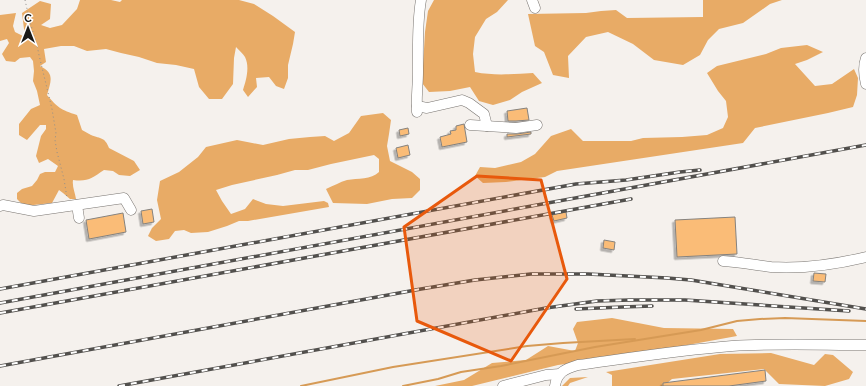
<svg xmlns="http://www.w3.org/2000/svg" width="866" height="386" font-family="Raleway,sans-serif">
<defs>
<filter id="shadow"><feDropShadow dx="-2.5" dy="2.5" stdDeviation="0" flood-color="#0004"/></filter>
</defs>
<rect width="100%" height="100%" fill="#f5f1ed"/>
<!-- forest -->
<g fill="#e8ab66">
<path d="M80,0h31l9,2 2,-2h117l15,4 19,12 22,16 -2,12 -5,21v13l-4,11 -8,-3 -7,-9 -13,1 1,9 -9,10 -5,-7c3,-9 7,-23 2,-33 -2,-3 -6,-7 -9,-10l-2,11 -1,26 -11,15h-13l-10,-12 -5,-18 -18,-4 -19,-2 -18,-6 -18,-4 -15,-4 -19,2 -13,-5h-13l-17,3 2,13 -6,4c15,7 11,15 7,29 10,12 14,15 30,20l5,15c3,2 6,3 9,5 10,4 14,2 18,13l25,13 6,9 -10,6 -11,-1 -6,-4 -9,-1c-12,8 -16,12 -31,10 -1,7 2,12 3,19h-6l-7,-6 -4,-3 -7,13 -28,3 -7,-7v-6l5,-4 10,-3 5,-6 3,-6 5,-2h10l3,-6 -10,-7 -9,4 -3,-7 5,-20 5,-7v-4h-6l-13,15 -8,-5v-11l12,-15 9,-4 -3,-14 -4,-10 1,-10 -1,-10 -3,-4 -10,1 -5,4 -9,-1 -4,-7 7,-11 -2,-4 -7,2v-26l16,-2 -3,13 2,6 10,5 -3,-24 18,-12 11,3 -1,15 -9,6 9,3 12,-3 15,-16z"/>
<path d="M434,0h74l-11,12 -11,7 -11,18 -2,17 2,18c19,4 39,2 58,1l9,10 -20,9 -12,8 -17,5 -14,-4 -9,-14 -20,4 -21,1 -7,-9 3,-51 3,-21z"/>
<path d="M703,0h79l-12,4 -27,19 -24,6 -11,11 -8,15 -17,10 -29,-5 -21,-16 -25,-12 -22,5 -18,19 1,22 -16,-3 -9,-23 -9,-6 -7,-32 58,-1 15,-2 15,-1 11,8 76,-1z"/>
<path d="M807,45l16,7 -16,8 -12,4 20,22 17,-2 22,-15 4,9 -1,17 -4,12 -25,6 -73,15 -12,15 -186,28 -12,6 -39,5 -23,1 -8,-7 5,-9 15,1 26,-6 14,-8 16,-18 20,-7 12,12h48l12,-3 39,-1 25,-2 16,-7 5,-11 -2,-16 -8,-10 -11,-18 10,-7 49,-12 15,-6z"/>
<path d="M383,113l8,7 -2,14 -2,12 3,15 22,11 8,7v11l-8,8 -20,1 -25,5 -34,-1 -7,-14c7,-3 14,-7 21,-9 11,-2 24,0 32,-8v-13l-5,-4 -43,9 -23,6h-13l-18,5 -45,10 -16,5 6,11 9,13 14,-5 8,-10 13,5 17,2 41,-5 4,2 1,4 -81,14h-9l-12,5 -19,6 -17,1 -7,-3 -9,1 -6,8 -13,2 -8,-5 4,-8 9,-9 -4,-19 3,-19 19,-9 19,-15 8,-10 31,-7 26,5 26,-6 21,-2 15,-1 9,5 15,-8 12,-17z"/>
<path d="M612,318l52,10 69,1 4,7 -110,20 -69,9 -86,21h-37l29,-6 28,-17 34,-3 22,-14 27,5 3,-8 -5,-14 4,-7z"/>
<path d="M771,353l43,12 11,-11 8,1 20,17 -4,7 -24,7 -46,-2 -15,-15 -92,10 -6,5v2h-54v-11l-6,-3 114,-18z"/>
<path d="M588,377l-18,6 -2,3h-6l8,-8z"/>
</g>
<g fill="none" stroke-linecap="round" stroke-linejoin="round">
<!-- stream -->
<g stroke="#d69a55" stroke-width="2">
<path d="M301,386l92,-19 134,-21 36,-3 72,-4"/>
<path d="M403,386l35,-7 23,-7 40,-6 94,-19 106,-17 36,-9 23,-2 25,-1 81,3"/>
</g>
</g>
<!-- building -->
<g fill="#fabc77" stroke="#85827e" filter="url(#shadow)">
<path d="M527,108l2,12 -13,1h-8l-1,-10z"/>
<path d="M464,124l3,18 -25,5 -2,-10 11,-3 -1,-3 6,-1v-4z"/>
<path d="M408,128l1,6 -9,2 -1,-6z"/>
<path d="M531,132v2l-24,3v-3h10z"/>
<path d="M408,145l2,10 -12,3 -2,-10z"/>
<path d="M152,209l2,13 -11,2 -2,-13z"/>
<path d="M566,212l1,6 -13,3 -2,-6z"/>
<path d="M123,213l3,19 -37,7 -3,-19z"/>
<path d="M735,217l2,37 -60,3 -2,-37z"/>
<path d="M604,240l11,2 -1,8 -11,-2z"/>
<path d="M814,273l12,1 -1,8 -12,-1z"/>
<path d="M765,370l1,11 -37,5h-66v-3z"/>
</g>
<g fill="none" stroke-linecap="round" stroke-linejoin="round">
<defs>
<g id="minor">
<path d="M532,0l3,8"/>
<path d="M866,58c-3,8 -2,18 0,26"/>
<path d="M417,106l10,2 35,-8 7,3 15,11 3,12"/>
<path d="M417,112c-1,-14 1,-27 1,-40 0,-24 -1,-49 3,-72"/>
<path d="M470,125l46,3 21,-3"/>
<path d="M77,205l2,13"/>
<path d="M0,206l3,-1 31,6 90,-13 7,12"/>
<path d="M723,261c16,1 32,4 48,6 31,2 66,-3 95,-10"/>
<path d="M503,386l43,-11 14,-1"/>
<path d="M555,386c2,-14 10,-17 23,-21 51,-7 102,-15 154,-19 44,-3 89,-1 134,-1"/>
</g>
</defs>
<!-- minor casing -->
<use href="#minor" stroke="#797571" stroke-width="11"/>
<!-- path -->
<path stroke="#918f8b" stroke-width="1" stroke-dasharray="1 3" stroke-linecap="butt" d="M25,0l5,22 7,23 2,10 13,54 4,24 -1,7 2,12 7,27 3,19"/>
<!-- minor -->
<use href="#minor" stroke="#fff" stroke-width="10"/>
<defs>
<g id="rail">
<path d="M0,289l576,-105 50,-4 54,-8 20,-2"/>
<path d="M0,303l866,-158"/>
<path d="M576,309l46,-2 30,-1"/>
<path d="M0,313l631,-114"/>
<path d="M0,366l421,-77 54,-9 56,-6h57l79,4 24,2 175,29"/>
<path d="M119,386l427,-78 51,-7 33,-1h55l164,11"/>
</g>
</defs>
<!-- rail casing -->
<use href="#rail" stroke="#52504d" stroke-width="3.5"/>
<!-- rail -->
<use href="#rail" stroke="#fff" stroke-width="2" stroke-dasharray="6" stroke-linecap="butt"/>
</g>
<!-- marked area -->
<path fill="#e8590c" fill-opacity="0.2" stroke="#e8590c" stroke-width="3" stroke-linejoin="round" d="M477,176l64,4 26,99 -56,82 -94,-40 -13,-94z"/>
<!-- north arrow -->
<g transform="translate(28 28)" stroke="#ffffff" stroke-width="3" paint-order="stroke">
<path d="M0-3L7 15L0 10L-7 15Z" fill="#1a1917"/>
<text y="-6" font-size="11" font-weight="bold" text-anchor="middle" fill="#1a1917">С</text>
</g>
</svg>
